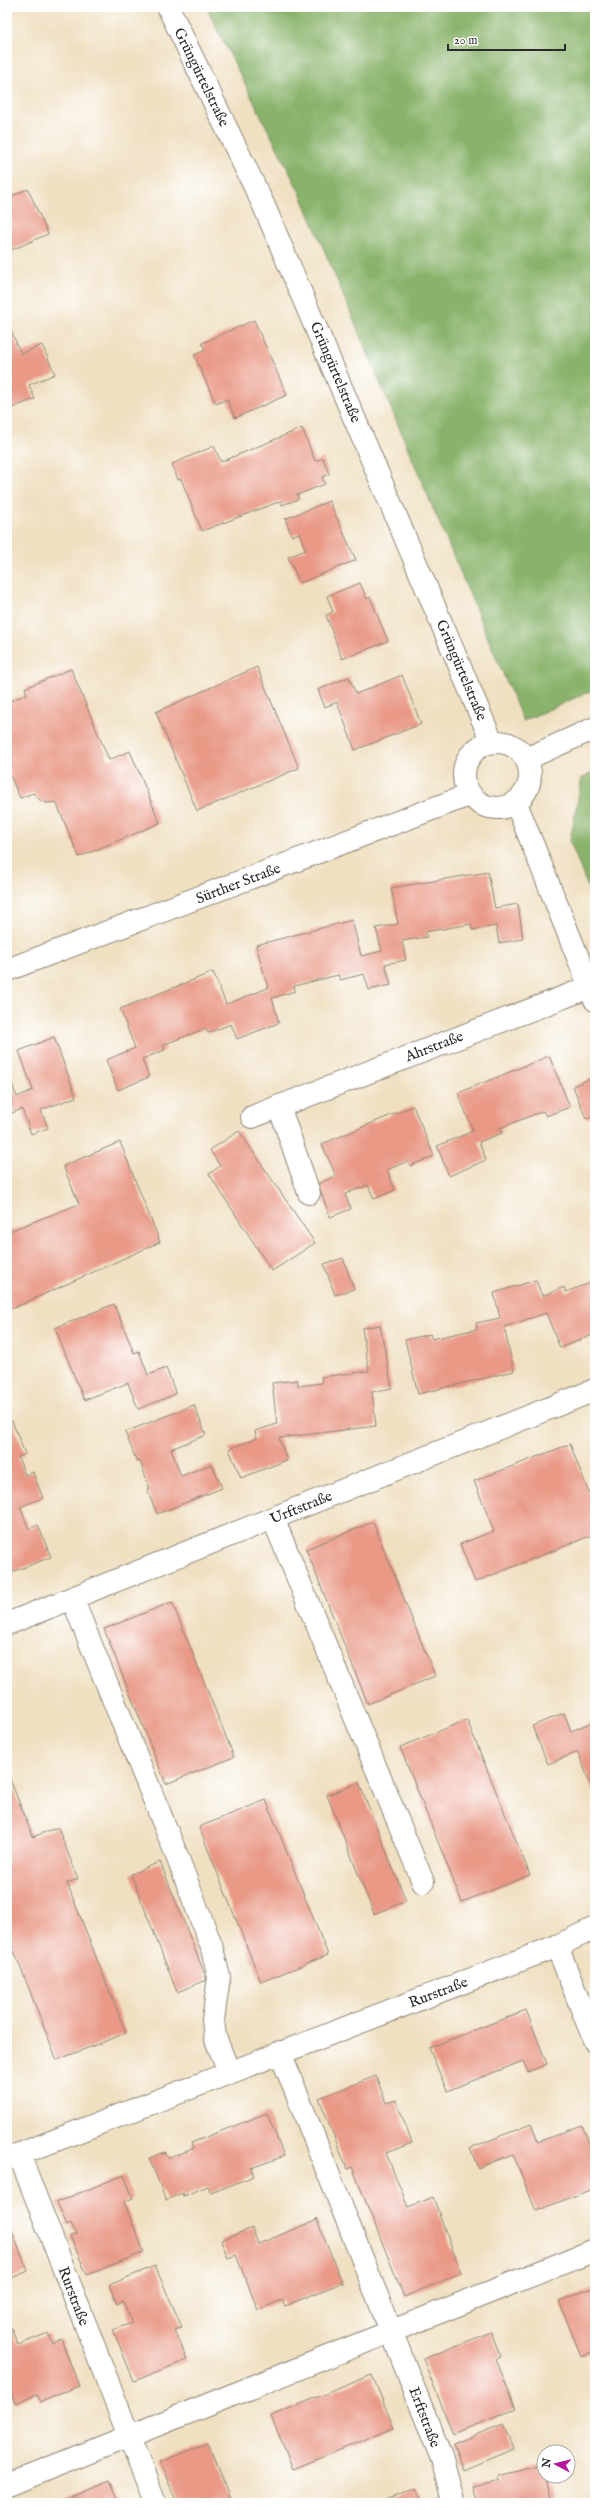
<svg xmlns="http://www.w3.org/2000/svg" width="602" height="2510" font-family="'IM FELL English',serif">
<rect width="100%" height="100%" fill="#fff"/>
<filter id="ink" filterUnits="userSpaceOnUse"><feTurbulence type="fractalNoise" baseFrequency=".025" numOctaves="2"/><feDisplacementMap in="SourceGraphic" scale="8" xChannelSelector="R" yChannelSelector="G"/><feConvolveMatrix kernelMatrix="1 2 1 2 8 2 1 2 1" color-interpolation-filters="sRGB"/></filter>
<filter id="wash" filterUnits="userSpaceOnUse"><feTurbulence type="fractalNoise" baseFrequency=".012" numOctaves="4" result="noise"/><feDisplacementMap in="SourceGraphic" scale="16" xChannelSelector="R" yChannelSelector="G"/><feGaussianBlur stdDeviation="0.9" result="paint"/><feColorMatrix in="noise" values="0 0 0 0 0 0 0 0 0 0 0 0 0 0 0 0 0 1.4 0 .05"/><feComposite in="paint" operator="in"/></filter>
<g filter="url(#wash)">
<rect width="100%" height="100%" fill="#f0e0c2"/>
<!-- forest -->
<g fill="#89b36a" stroke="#5a6f4a">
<path d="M206,7h389v682l-72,32 -222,-526z"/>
<path d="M595,772v134l-25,-65 12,-63z"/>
</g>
<g id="blocks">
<!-- building -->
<g fill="#e99986">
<path d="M28,189l20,45 -41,18v-54z"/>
<path d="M254,320l33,75 -52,23 -8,-19 -11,5 -22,-49 11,-5 -3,-7z"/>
<path d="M7,321l14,33 21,-9 13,29 -26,11 6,14 -26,10 -2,-5z"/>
<path d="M302,428l13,33 8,-3 6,16 -7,3 3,7 -28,11 2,4 -17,6 -1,-4 -79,30 -21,-52 -3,1 -6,-16 42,-18 7,16z"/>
<path d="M329,501l27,59 -56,23 -12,-26 18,-7 -7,-17 -7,3 -7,-17z"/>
<path d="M360,583l7,16 3,-2 18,44 -46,18 -16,-44 7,-3 -6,-16z"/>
<path d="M257,667l42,101 -102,43 -41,-99z"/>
<path d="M71,669l38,91 21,-9 30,72 -81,34 -23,-55 -9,1 -6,-2 -8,-8 -13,5 -13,-30v-66l20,-8 -2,-6z"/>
<path d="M402,675l19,49 -66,26 -18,-48 -12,5 -7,-17 31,-13 7,17z"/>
<path d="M488,872l7,36 23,-4 5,35 -24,4 -3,-17 -24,4 -1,-6 -46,8 2,5 -25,4 4,19 -21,4 6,21 -22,5 -5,-16 -24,6 -2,-5 -44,11 1,5 -23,7 7,25 -42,16 -6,-15 -23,9 -2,-5 -43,17 2,5 -23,9 7,18 -31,13 -12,-30 29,-12 -15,-39 93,-37 13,32 19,-7 23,-9 -12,-43 96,-25 9,36 21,-5 -6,-23 22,-4 -7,-36z"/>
<path d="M54,1037l22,60 -35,13 7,18 -17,6 -9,-25 -15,6v-43l10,25 16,-7 -14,-39z"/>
<path d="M549,1056l21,51 -24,9 -3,-5 -43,17 2,5 -23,9 7,18 -37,16 -12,-30 36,-15 -15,-38z"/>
<path d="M592,1078l3,8v30l-9,3 -13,-33z"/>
<path d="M413,1106l21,50 -24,10 -2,-5 -21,9 8,20 -21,9 -6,-14 -23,9 6,15 -21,8 -12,-33 18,-8 -14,-32z"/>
<path d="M239,1131l76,112 -43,28 -63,-97 11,-8 -10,-16z"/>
<path d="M120,1142l40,100 -153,69v-79l72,-28 -16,-38z"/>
<path d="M343,1258l11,31 -19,6 -11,-31z"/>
<path d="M536,1280l6,16 22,-9 2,5 29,-11v53l-35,14 -14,-35 -42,14 10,44 -96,23 -13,-54 25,-6 2,5 45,-10 -1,-6 24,-5 -6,-25z"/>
<path d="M114,1304l20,49 5,-2 9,24 18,-7 10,26 -38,15 -10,-26 -44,17 -29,-72z"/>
<path d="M380,1325l12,63 -20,4 4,34 -97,12 8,22 -46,18 -12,-29 28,-11 -2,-7 22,-7 -5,-41 26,-3v6l24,-3 -1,-6 48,-6 -7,-43z"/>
<path d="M194,1405l12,30 -35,14 10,27 31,-12 10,24 -65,26 -10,-24 3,-1 -10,-28 -3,1 -12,-30z"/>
<path d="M12,1421l13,33 -7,3 7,18 8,-3 10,26 -23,9 9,22 9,-4 13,32 -44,17v-151z"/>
<path d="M570,1444l19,49 6,-3v44l-120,48 -15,-38 34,-13 -20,-50z"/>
<path d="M373,1522l62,154 -67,28 -62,-155z"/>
<path d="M172,1602l62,155 -68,27 -62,-155z"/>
<path d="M564,1713l7,18 24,-10v70h-2l-15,-39 -30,12 -16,-38z"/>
<path d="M467,1720l63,155 -68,27 -62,-155z"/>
<path d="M7,1772l26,65 25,-10 20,52 -11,4 59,150 -69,27 -50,-127z"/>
<path d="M359,1783l47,118 -32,13 -47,-119z"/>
<path d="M266,1800l62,155 -67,27 -62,-155z"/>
<path d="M160,1862l47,118 -30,12 -46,-118z"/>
<path d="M526,2010l21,54 -19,8 -5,-11 -76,30 -18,-43z"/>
<path d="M376,2076l10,27 10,-3 16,43 -26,10 22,54 25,-10 28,76 -57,24 -52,-130 -5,2 -28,-71z"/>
<path d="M267,2113l17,43 -33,12 3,8 -43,17 -3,-7 -25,10 -1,-3 -16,7 -17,-42 17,-6 2,6 25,-9 -2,-6z"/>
<path d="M531,2124l7,18 44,-17 13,34v29l-59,23 -23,-57 -35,14 -8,-20z"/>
<path d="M124,2175l9,23 -9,4 20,50 -57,23 -17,-39 6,-2 -5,-11 -4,2 -10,-23z"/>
<path d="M316,2218l27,67 -2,-2 -56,23 -3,-6 -24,10 -22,-55 -8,3 -7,-18 31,-12 6,16 57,-23z"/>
<path d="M7,2219l21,52 -21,9z"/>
<path d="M155,2266l27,61 -7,3 12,30 -53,21 -21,-51 19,-7 -9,-22 -6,3 -8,-19z"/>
<path d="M595,2287v64l-14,5 -22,-55z"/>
<path d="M11,2327l7,18 30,-12 4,10 9,-4 18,47 -38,16 -4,-8 -22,9 -8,-22v-53z"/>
<path d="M491,2332l10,25 -5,2 20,50 -63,25 -30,-75z"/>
<path d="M372,2375l22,53 -101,41 -22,-53z"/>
<path d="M503,2424l10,25 -50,21 -10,-26z"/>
<path d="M208,2443l24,60h-55l-17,-41z"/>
<path d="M542,2465l9,33 -11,5h-61l-5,-16 25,-6 -1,-5z"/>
<path d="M110,2480l10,23h-69z"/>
<path d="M417,2488l6,15h-43z"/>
</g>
</g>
</g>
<g filter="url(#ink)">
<use href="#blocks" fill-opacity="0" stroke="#8e8676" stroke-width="1"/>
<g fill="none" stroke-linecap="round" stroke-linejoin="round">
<defs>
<g id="minor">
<path d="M168,7l96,199 228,536"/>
<circle cx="497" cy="775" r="33"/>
<path d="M526,759l69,-31"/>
<path d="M516,803l79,197"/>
<path d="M7,970l462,-175"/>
<path d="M279,1106l30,87"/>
<path d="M252,1117l338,-130"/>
<path d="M273,1518l150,364"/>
<path d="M72,1598l103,253 36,94 8,32 -6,43 2,17 14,35"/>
<path d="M7,1624l588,-234"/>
<path d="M557,1946l38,96"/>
<path d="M280,2052l162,407 12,44"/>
<path d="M19,2154l136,349"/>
<path d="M7,2159l550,-213 38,-18"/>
<path d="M7,2485l588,-235"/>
</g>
</defs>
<!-- minor casing -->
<use href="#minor" stroke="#8e8676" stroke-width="24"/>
<!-- minor -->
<use href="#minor" stroke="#fff" stroke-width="22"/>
</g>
</g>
<g text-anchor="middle" stroke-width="4" stroke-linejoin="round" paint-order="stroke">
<!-- street labels -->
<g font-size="15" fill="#2b2b2b" stroke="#fff">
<text transform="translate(202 77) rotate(64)" y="5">Grüngürtelstraße</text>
<text transform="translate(336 372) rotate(67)" y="5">Grüngürtelstraße</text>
<text transform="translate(462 670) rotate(67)" y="5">Grüngürtelstraße</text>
<text transform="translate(238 883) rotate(-21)" y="5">Sürther Straße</text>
<text transform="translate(434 1046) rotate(-21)" y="5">Ahrstraße</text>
<text transform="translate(301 1507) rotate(-22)" y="5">Urftstraße</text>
<text transform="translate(438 1992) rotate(-21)" y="5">Rurstraße</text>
<text transform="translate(74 2296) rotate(69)" y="5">Rurstraße</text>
<text transform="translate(425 2417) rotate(69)" y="5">Erftstraße</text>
</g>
</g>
<!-- margin -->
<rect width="602" height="2510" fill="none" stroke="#fff" stroke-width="24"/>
<!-- north arrow -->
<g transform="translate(556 2464) rotate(277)"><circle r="19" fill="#ffffff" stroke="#aaaaaa"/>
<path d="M0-3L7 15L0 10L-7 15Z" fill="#b5179e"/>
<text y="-6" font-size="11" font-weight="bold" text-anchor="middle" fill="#2b2b2b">N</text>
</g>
<!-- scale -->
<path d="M448 44v6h117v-6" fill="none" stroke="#2b2b2b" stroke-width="2"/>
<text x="454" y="44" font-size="12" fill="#2b2b2b" stroke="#ffffff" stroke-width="3" paint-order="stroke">20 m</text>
</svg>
